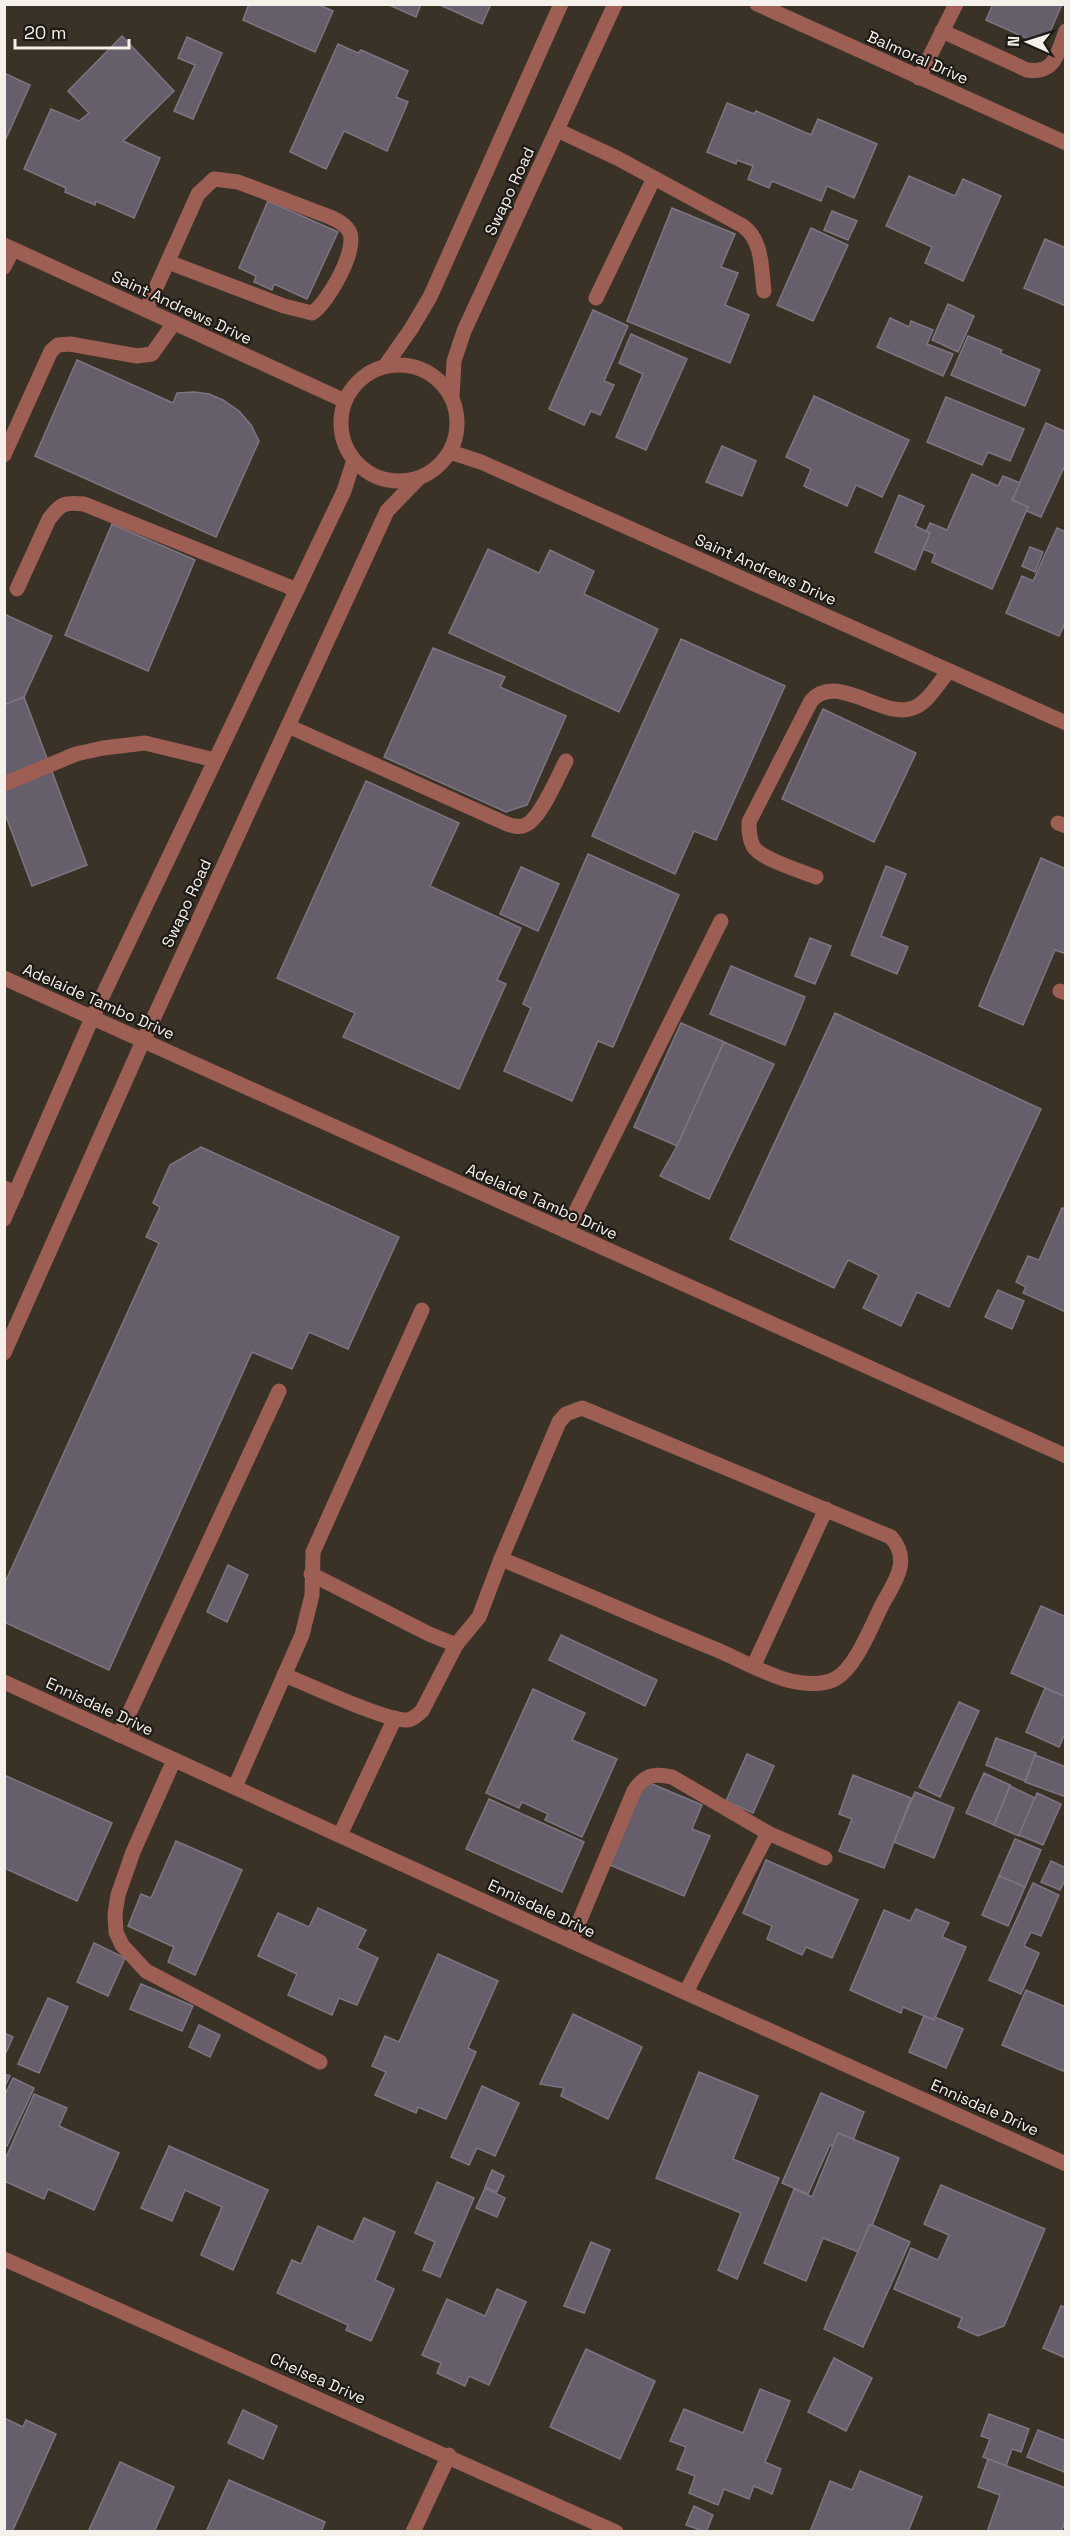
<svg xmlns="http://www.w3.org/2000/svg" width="1070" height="2536" font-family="'Space Grotesk',sans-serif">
<rect width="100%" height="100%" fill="#3b3227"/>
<!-- building -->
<g fill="#665e6a" stroke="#7d7581" stroke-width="1.5">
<path d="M249,4h68l16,7 -18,41 -72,-32z"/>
<path d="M387,4h34l-5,13z"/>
<path d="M438,4h53l-9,20z"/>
<path d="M993,4h69l-18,42 -58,-26z"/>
<path d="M122,36l52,55 -51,50 37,17 -26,60 -38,-17 -1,4 -30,-13 1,-4 -42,-19 27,-60 28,12 10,-8 -21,-22z"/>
<path d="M187,37l35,16 -29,66 -19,-8 21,-46 -17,-7z"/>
<path d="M338,44l20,9 3,-3 47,21 -12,26 12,5 -21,49 -43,-20 -18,38 -36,-17z"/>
<path d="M4,73l26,12 -26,58z"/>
<path d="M727,103l27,11 2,-3 55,24 7,-16 59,25 -23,54 -27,-12 -6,15 -49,-20 -3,7 -21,-9 5,-13 -16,-6 -1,4 -29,-12z"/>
<path d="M909,176l46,20 8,-17 38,17 -38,85 -38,-18 7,-16 -46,-21z"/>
<path d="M268,201l70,31 -31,67 -33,-15 -2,6 -18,-8 2,-6 -17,-8z"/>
<path d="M672,208l63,26 -14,33 17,6 -13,32 24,10 -19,48 -103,-42z"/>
<path d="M832,211l25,10 -9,19 -24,-10z"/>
<path d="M811,228l37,17 -35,76 -36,-16z"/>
<path d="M1045,239l21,9v58l-42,-18z"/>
<path d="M948,304l26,12 -16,36 -26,-12z"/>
<path d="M593,310l35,16 -24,55 10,4 -14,30 -9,-4 -7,14 -35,-16z"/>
<path d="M890,318l19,9 2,-6 22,9 -6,14 26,10 -10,22 -66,-29z"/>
<path d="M631,334l56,25 -41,91 -30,-13 27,-63 -24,-11z"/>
<path d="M968,336l34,14 -2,3 40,17 -15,36 -74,-31z"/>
<path d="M77,360l96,43 4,-10 17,-1 15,2 14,6 16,11 12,14 8,16 -43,96 -181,-81z"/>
<path d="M814,396l95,44 -27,57 -26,-12 -9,21 -43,-20 7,-17 -25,-12z"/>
<path d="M946,397l78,32 -14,32 -22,-9 -6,13 -55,-23z"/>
<path d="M1046,423l20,9v31l-25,54 -31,-13z"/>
<path d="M722,446l34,15 -14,35 -36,-14z"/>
<path d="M972,474l26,12 5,-10 17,7 -8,17 16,7 -36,82 -60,-27 3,-8 -16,-7 11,-24 17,7z"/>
<path d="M899,495l25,11 -9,20 15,7 -15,37 -40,-18z"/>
<path d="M112,524l83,36 -47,111 -83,-36z"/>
<path d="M1057,528l9,4v89l-7,15 -53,-23 16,-37 11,5z"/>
<path d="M1030,547l13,5 -8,20 -13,-6z"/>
<path d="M488,549l51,24 11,-23 44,21 -10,23 74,35 -39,83 -170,-79z"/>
<path d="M4,614l48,22 -28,61 -20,8z"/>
<path d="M681,639l104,47 -69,154 -22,-9 -19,43 -83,-38z"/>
<path d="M433,648l72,29 -5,10 66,29 -39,89 -21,7 -122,-55z"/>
<path d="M24,697l63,168 -55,21 -28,-75v-106z"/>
<path d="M823,709l93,44 -42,89 -92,-43z"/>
<path d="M366,781l93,42 -29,63 91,42 -24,52 9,4 -47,105 -116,-52 12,-24 -78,-35z"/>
<path d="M588,854l91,41 -66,152 -15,-6 -26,60 -68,-30 27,-63 -8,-4z"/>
<path d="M1041,858l25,11v85l-11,-4 -32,75 -44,-19z"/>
<path d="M886,866l20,8 -25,62 27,11 -11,27 -46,-19z"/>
<path d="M521,867l38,17 -21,47 -38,-17z"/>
<path d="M810,938l21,8 -16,38 -20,-8z"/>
<path d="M731,966l74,31 -20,48 -75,-31z"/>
<path d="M835,1013l206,96 -92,198 -32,-15 -16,34 -38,-18 16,-33 -31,-15 -14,28 -104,-49z"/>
<path d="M681,1023l43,19 -47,104 -43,-19z"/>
<path d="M724,1042l50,22 -65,135 -49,-23 17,-30z"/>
<path d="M201,1147l198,90 -51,112 -39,-17 -17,37 -40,-17 -143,318 -105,-48v-37l155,-342 -13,-6 14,-30 -7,-4 17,-38z"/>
<path d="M1062,1208l4,1v103l-43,-19 3,-6 -10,-5 12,-26 11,4z"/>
<path d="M998,1290l26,11 -12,28 -27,-12z"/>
<path d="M228,1565l20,10 -21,47 -20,-10z"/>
<path d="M1041,1606l25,11v80l-55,-24z"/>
<path d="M561,1635l96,45 -12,26 -96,-46z"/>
<path d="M1045,1688l21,9v34l-7,16 -33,-15z"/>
<path d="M533,1689l52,24 -13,27 45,19 -35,78 -37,-17 3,-6 -26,-12 -3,6 -33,-15z"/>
<path d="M959,1702l20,9 -39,86 -21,-10z"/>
<path d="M996,1738l40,15 -11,28 -39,-16z"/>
<path d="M747,1754l27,12 -21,47 -27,-12z"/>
<path d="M1035,1755l31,12v30l-41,-15z"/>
<path d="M984,1773l26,12 -16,40 -28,-12z"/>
<path d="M4,1775l108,48 -35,78 -73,-33z"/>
<path d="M853,1775l58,23 -27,70 -45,-17 13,-32 -13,-5z"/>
<path d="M645,1781l57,24 -10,24 18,7 -26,60 -74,-31z"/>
<path d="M1010,1786l25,12 -16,38 -25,-11z"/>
<path d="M915,1792l39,16 -20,50 -40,-16z"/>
<path d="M1037,1793l24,11 -18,41 -24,-10z"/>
<path d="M489,1799l95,43 -22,50 -96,-43z"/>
<path d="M1015,1839l26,11 -16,37 -26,-11z"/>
<path d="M176,1841l66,29 -47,105 -27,-13 6,-15 -46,-21 13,-32 10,4z"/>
<path d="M766,1860l92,40 -26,58 -26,-11 -4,8 -35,-16 5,-13 -29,-13z"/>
<path d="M1051,1861l15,7v10l-6,12 -19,-8z"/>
<path d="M999,1876l26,11 -17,39 -26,-11z"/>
<path d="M1033,1883l26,12 -18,41 -10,-4 -7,14 15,7 -18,41 -32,-14z"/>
<path d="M318,1908l48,22 -9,18 21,10 -21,47 -18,-7 -7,17 -44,-20 9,-21 -39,-18 20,-43 31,14z"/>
<path d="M916,1909l33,14 -7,14 24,10 -32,73 -31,-13 -2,6 -51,-23 34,-80 26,11z"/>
<path d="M94,1943l31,15 -17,38 -31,-14z"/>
<path d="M438,1954l60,27 -30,67 8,4 -30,67 -28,-12 -2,6 -41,-18 11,-23 -14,-6 13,-30 14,6z"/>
<path d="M141,1984l52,22 -11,25 -52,-22z"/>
<path d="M1026,1990l40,17v59l-3,5 -61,-26z"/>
<path d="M48,1998l20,9 -29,66 -21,-9z"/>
<path d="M573,2014l69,33 -34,72 -47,-23 3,-8 -24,-4z"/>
<path d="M924,2016l10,4 1,-3 28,12 -17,39 -37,-16z"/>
<path d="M199,2025l21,10 -10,22 -21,-10z"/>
<path d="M4,2033l9,4 -9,20z"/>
<path d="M699,2072l59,24 -25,63 46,19 -42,101 -19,-9 23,-57 -85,-35z"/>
<path d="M4,2074l6,2 -6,12z"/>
<path d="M13,2078l21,10 -27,58 -3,-1v-48z"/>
<path d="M482,2086l37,17 -24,53 -18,-8 -8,17 -18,-8z"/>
<path d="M821,2093l43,19 -16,41 -18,-8 -22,49 -26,-11z"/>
<path d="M34,2094l33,14 -8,18 60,27 -25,57 -46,-21 -4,10 -40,-18v-19z"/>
<path d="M838,2133l61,25 -38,95 -38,-15 -17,43 -42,-18 30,-74 18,8z"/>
<path d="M169,2146l99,44 -35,80 -32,-15 21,-48 -37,-17 -13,31 -31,-13z"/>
<path d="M492,2170l12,6 -7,16 -12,-5z"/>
<path d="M437,2182l37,16 -34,79 -17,-7 12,-28 -20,-9z"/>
<path d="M941,2185l104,44 -41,97 -26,10 -20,-9 4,-9 -68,-29 17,-41 27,12 11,-25 -25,-11z"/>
<path d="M485,2188l20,10 -8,19 -21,-9z"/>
<path d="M364,2218l31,14 -20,48 19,9 -23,52 -25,-11 2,-5 -71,-32 15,-33 9,4 17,-38 35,16z"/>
<path d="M870,2224l40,18 -47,105 -39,-18z"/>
<path d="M591,2242l19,8 -26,63 -20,-7z"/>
<path d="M497,2289l29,13 -37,83 -20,-9 -4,10 -28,-13 4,-10 -19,-8 25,-56 38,17z"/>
<path d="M1061,2306l5,1v51l-23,-10z"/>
<path d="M586,2349l69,32 -35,78 -70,-32z"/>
<path d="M834,2358l38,20 -26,53 -38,-19z"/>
<path d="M760,2389l30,12 -25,61 16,7 -9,25 -18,-8 -5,13 -25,-10 -6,16 -29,-12 6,-17 -18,-7 9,-22 -16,-6 14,-32 59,24z"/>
<path d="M243,2410l34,16 -14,33 -35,-16z"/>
<path d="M989,2414l40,15 -8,23 -9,-3 -6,17 -23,-9 7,-18 -9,-3z"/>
<path d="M4,2418l19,9 3,-7 30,14 -44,98h-8z"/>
<path d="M1038,2430l28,11 -2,31 -37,-15z"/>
<path d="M988,2459l78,29v31l-5,13h-74l13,-37 -22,-8z"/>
<path d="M120,2462l54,25 -20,45h-66z"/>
<path d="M860,2471l62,26 -14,35h-98l20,-51 22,9z"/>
<path d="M229,2480l96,42 -4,10h-115z"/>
<path d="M694,2506l19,9 -7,17 -20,-7z"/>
</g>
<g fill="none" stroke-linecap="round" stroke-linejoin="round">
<!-- service -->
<g stroke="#9d5f53" stroke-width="15">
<path d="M942,31l85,39c29,4 30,-17 39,-39"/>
<path d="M919,78l37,-74"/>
<path d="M557,130l60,28 126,68c20,15 18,42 21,65"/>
<path d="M4,267l9,-18"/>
<path d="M596,298l58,-120"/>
<path d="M146,310l52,-116 16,-15 24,3 92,35c7,3 15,7 19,14 10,18 -22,73 -37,82l-28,-7 -116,-44"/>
<path d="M4,455l47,-104 7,-6 12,-1 67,12 15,-2 22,-31"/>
<path d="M17,589l32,-70c12,-16 16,-17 35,-15l213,86"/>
<path d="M288,726l219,98c6,2 12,4 18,1 15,-5 33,-49 41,-64"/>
<path d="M4,784l72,-30 27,-6 42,-5 70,17"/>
<path d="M1058,823l8,3"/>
<path d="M816,877c-15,-6 -56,-18 -63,-31 -4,-8 -4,-16 -4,-24l62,-121c26,-30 72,19 102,7 15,-5 26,-26 36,-37"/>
<path d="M1060,991l6,2"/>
<path d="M4,1188l12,5"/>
<path d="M566,1231l155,-310"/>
<path d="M456,1645l23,-28 22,-58 58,-137 7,-8 16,-6 309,129c20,23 5,43 -8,66 -11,21 -27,65 -48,76 -14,7 -30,5 -44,2 -25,-6 -52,-22 -76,-32 -72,-29 -142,-61 -214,-90"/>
<path d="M754,1665l72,-156"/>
<path d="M284,1675c24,9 101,46 122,45 7,0 11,-5 16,-9l34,-66 -27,-11 -118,-60"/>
<path d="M119,1735l160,-344"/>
<path d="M174,1760l-41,92 -15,43 -3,19 1,18 6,13 24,26 174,91"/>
<path d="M235,1787l67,-152 10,-40 1,-43 109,-242"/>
<path d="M340,1835l55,-117"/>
<path d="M571,1941l63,-150c10,-16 19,-18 38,-14l96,56"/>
<path d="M686,1992l82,-159 57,25"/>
</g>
<!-- minor -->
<g stroke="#9d5f53" stroke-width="15">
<path d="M757,4l309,139"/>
<path d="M4,245l341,156"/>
<path d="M450,452l31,10 585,261"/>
<path d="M4,1682l567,259 495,223"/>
<path d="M4,2259l612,273"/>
<path d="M413,2532l36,-77"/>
</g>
<!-- tertiary -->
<g stroke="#9d5f53" stroke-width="15">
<circle cx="399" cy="423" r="58"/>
<path d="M385,366l26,-37 19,-32 131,-293"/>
<path d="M452,397l2,-36 10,-30 151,-327"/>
<path d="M4,978l1062,478"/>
<path d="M4,1219l88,-201 252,-527 10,-31"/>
<path d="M4,1353l139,-312 244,-530 31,-32"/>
</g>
</g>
<g text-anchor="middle" stroke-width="4.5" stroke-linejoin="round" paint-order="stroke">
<!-- street labels -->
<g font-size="16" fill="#f6f0ea" stroke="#1e1a16">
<text transform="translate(918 57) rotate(24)" y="6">Balmoral Drive</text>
<text transform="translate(509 191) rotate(-65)" y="6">Swapo Road</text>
<text transform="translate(182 307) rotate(25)" y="6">Saint Andrews Drive</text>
<text transform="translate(766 569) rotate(24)" y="6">Saint Andrews Drive</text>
<text transform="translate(186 903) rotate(-65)" y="6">Swapo Road</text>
<text transform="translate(99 1001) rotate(24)" y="6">Adelaide Tambo Drive</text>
<text transform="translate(542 1201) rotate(24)" y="6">Adelaide Tambo Drive</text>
<text transform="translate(100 1706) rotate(25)" y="6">Ennisdale Drive</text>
<text transform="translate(542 1908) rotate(25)" y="6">Ennisdale Drive</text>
<text transform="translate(985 2107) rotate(24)" y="6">Ennisdale Drive</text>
<text transform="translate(318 2378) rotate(24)" y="6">Chelsea Drive</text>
</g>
</g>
<!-- border -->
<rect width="1070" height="2536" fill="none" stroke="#f6f0ea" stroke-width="12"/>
<!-- north arrow -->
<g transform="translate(1028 42) rotate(273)" stroke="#1e1a16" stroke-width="4.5" paint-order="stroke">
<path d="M0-4.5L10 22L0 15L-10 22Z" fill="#f6f0ea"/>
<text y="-9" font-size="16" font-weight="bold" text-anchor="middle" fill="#f6f0ea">N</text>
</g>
<!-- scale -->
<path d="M15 39v9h114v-9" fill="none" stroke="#f6f0ea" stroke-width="3"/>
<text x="24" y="39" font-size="18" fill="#f6f0ea" stroke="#1e1a16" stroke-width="4.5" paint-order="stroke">20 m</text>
</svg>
